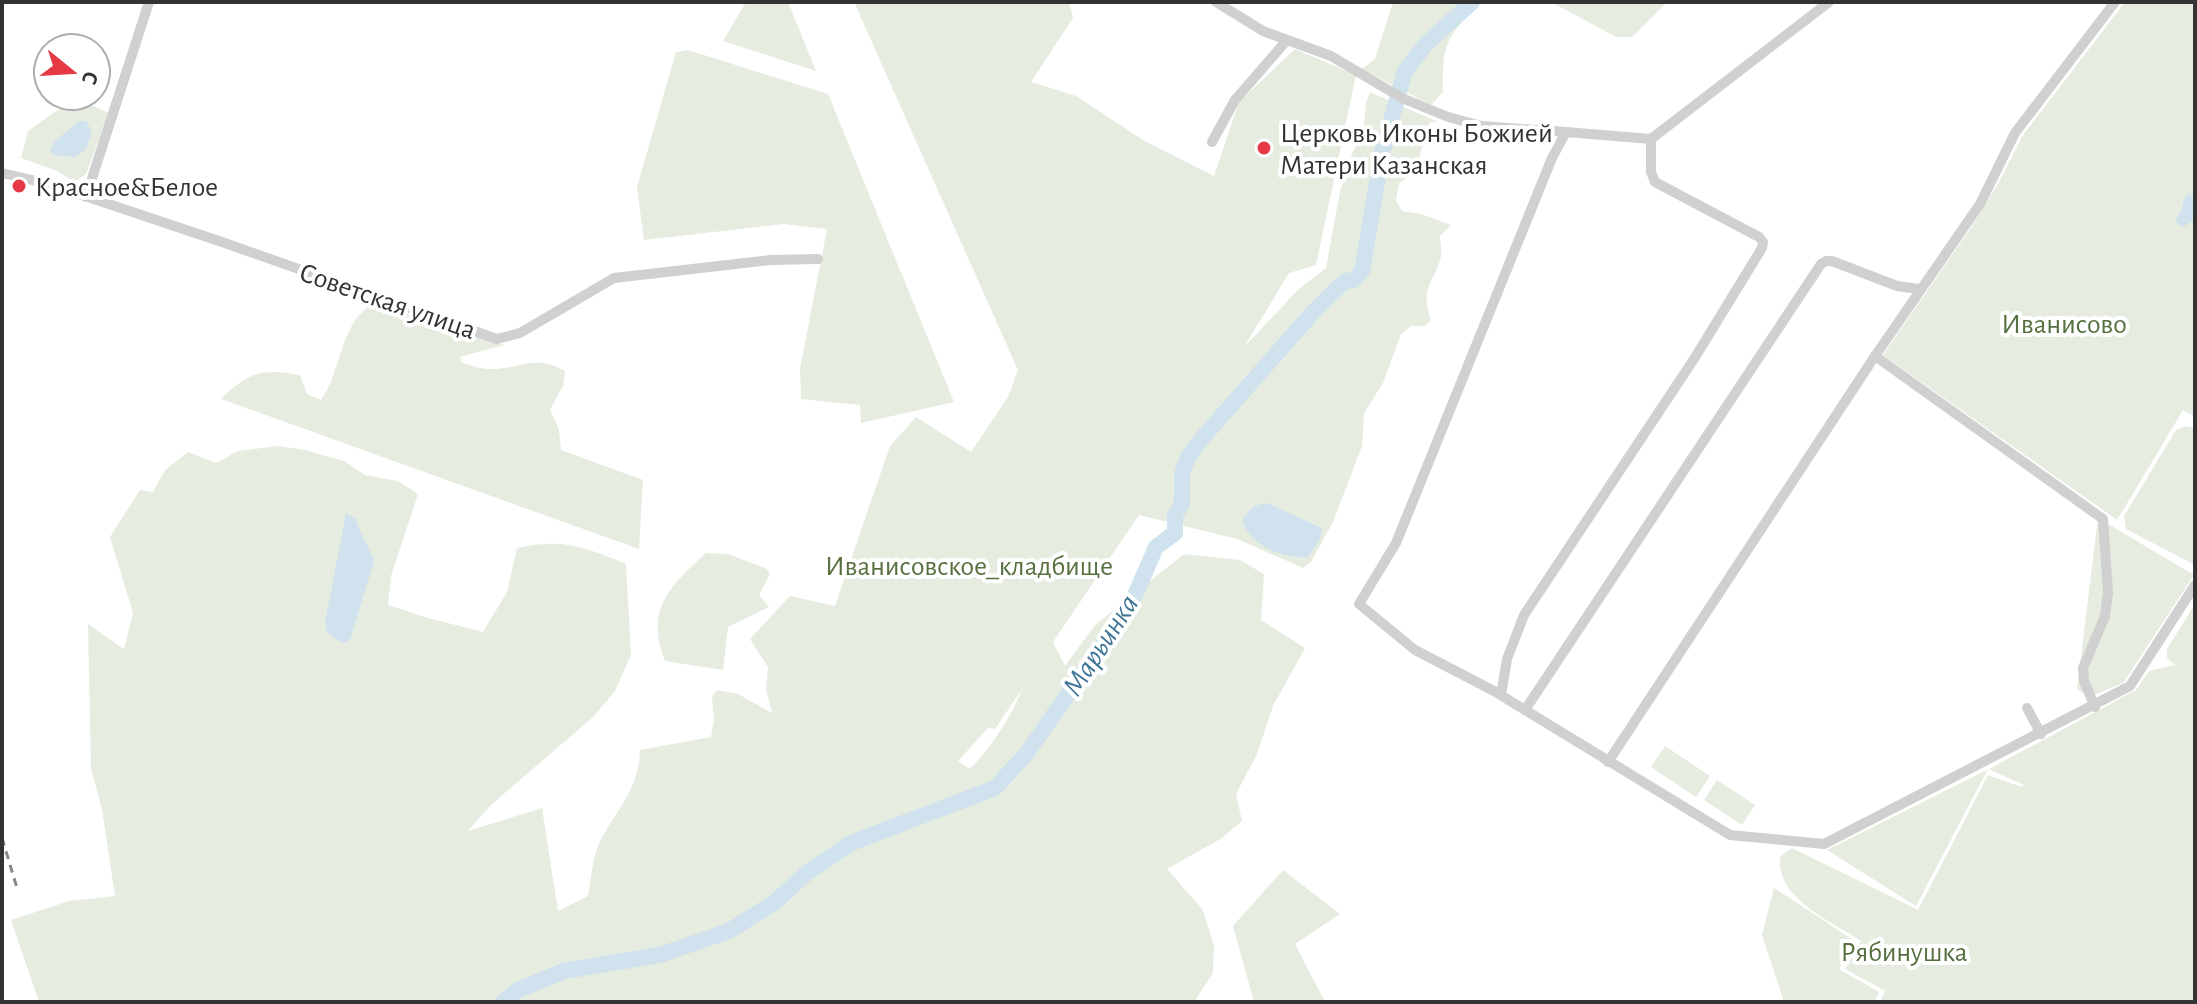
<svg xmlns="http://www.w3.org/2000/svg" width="2197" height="1004" font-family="'Alegreya Sans',sans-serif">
<rect width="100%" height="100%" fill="#fff"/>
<!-- green -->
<g fill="#e6ecdf" fill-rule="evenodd">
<path d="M746,2h42l28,69 -93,-30z"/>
<path d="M854,2h215l4,16 -42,64 45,14 67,44 71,36 25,-74 56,-53 61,26 -40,190 -27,8 -45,74 55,-58 27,-21 14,-77 13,-40 10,-16 3,-32 4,-11 68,30h-8l-16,52 -15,9 -3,18 6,10 19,3 30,11 -11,11c0,6 2,14 1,20 -7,29 -22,31 -10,64l-6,6h-14l-10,8 -18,49 -19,30 -2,33 -29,76 -22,40 -8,6 -66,-29 -98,-24 -86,127 12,24 30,-41 89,-71 56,6 24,14 -3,46 44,28 -32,58 -16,48 -21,40 6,27 -20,17 -55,31 36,41 11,36 -1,27 -19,29h-1155l-28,-82 58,-19 46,-5 -13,-87 -11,-40 -3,-145 36,25 9,-36 -23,-76 30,-47 13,2 12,-22 23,-18 28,11 22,-12 40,-5 27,4 39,11 21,14 33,6 20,13 -27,82 -3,29 40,13 55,14 24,-40 10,-44c46,-10 67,-1 109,16l5,91 -16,36 -22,26 -102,88 -23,26 74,-23 16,103 30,-15c3,-16 4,-35 10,-50 17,-36 41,-55 42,-96l71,-13 3,-16 -2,-25 5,-6 21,4 34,19 -6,-23 2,-23 -18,-28 40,-43 45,10 55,-160 26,-29 55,35 37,-55 10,-27zM1022,689c-12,30 -30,57 -52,80l-12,-8 30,-33 7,1z"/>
<path d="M1393,2h87c-33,36 -38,39 -37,90l-12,13 -69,-36 13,-10z"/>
<path d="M1551,2h116l-35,35h-16z"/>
<path d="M2125,2h70v415l-12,-7 -66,110 -234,-165 87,-126 29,-47 24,-47z"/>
<path d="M688,50l140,44 126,308 -93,21 -1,-18 -59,-6 -1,-30 27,-140 -44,-5 -139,16 -7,-53 39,-135z"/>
<path d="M75,98l34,15 -23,61 -11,8 -18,-11 -36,-13 7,-27z"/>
<path d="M372,303l132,42 -44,12 2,6c8,2 17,6 26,6 31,1 46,-16 77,2l-2,15 -13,24 9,20 2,20 82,30 -4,69 -418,-150c27,-27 42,-31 79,-24l7,19 14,6c16,-23 18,-53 33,-78 4,-7 12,-13 18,-19z"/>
<path d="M2186,426l9,2 -2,136 -67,-35 -2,-13 52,-86z"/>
<path d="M2098,518l96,57 -71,108 -34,14 -12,-8z"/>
<path d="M706,553l22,1 39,15 3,5 -11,21 10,12 -41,20 -5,43 -58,-9c-20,-52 4,-74 41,-108z"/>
<path d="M2195,604v398h-315l5,-11 -40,-22 16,-28c-30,-20 -85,-42 -81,-84l12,-9 126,62 70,-135 34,12 2,-2 -36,-16 -72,137 -89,-56 162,-81 147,-79 13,-19 26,-6 -8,-7v-9z"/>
<path d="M1665,746l45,30 -14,21 -45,-30z"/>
<path d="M1717,780l38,25 -13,20 -38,-25z"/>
<path d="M1283,870l57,44 -45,30 30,58h-71l-21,-76z"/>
<path d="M1774,888l81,53 -16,28 40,23 -5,10h-90l-22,-67z"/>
</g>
<!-- water -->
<g fill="#cfe2ee">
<path d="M79,121h7l6,11 -6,17 -11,8 -21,-2 -4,-4 3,-8z"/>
<path d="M2187,194l8,3v23l-11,6h-5l-4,-7c9,-6 6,-17 12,-25z"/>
<path d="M1267,503l55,25 -2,12 -12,17c-22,3 -63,-13 -65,-38 7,-11 11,-14 24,-16z"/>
<path d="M346,513l10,6c5,18 12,26 18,42l-24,79 -8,3 -15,-11 -2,-9z"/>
</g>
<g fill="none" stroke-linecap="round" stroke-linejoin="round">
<!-- river -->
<path stroke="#cfe2ee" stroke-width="16" d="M503,1002l15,-12 46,-19 96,-16 69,-24 46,-29 33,-30 43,-29 144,-55 32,-35 105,-151 24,-55 19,-14v-18l7,-11v-30l6,-17 10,-14 117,-133 30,-29 9,-1 8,-9 20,-118 23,-82 20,-26 47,-43"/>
<!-- minor -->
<g stroke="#d0d0d0" stroke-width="10">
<path d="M1216,2l47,29 68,25 71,42 46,19 34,9 84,6 -14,26 -156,385 -37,61 56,46 79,41 236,144 94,9 306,-158 65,-101"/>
<path d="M1566,132l85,7 178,-137"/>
<path d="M1212,142l23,-42 52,-60"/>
<path d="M2,173l47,11 173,58 275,97 23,-6 94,-55 156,-18 48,-1"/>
<path d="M86,197l63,-195"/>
<path d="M1875,356l228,163 5,73 -3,24 -22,52 1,13 11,26"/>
<path d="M1501,695l6,-36 17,-44 170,-256 68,-111 1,-6 -4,-5 -104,-55 -4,-10v-33"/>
<path d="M2027,708l14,26"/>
<path d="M1525,710l296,-446 5,-3h6l65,25 22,3"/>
<path d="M1608,762l267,-406 105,-152 35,-71 100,-131"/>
</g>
<!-- rail -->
<path stroke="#888" stroke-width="3" stroke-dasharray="8 6" stroke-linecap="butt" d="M2,838l15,50"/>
</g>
<!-- markers -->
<g fill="#e63946" stroke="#fff" stroke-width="3">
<circle cx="1264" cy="148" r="8"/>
<circle cx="19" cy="186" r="8"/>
</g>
<g text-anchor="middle" stroke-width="8" stroke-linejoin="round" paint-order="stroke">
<!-- poi labels -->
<g font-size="28" fill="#333" stroke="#fff" text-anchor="start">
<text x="1280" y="142">Церковь Иконы Божией<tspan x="1280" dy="32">Матери Казанская</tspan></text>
<text x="35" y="196">Красное&amp;Белое</text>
</g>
<!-- street labels -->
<g font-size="28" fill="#333" stroke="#fff">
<text transform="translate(388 300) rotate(19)" y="10">Советская улица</text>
</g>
<!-- park labels -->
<g font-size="28" fill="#56703f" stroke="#fff">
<text x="2064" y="333">Иванисово</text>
<text x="969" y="575">Иванисовское_кладбище</text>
<text x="1904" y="961">Рябинушка</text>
</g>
<!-- water labels -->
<g font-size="30" font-style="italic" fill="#3f7597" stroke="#fff">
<text transform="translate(1100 645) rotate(-57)" y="10">Марьинка</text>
</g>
</g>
<!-- border -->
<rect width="2197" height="1004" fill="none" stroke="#333333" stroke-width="8"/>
<!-- north arrow -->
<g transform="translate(72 72) rotate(108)"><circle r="38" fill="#ffffff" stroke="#adadad" stroke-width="2"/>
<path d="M0-6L14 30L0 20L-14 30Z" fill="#e63946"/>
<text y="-12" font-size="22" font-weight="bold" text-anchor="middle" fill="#333333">С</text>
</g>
</svg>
